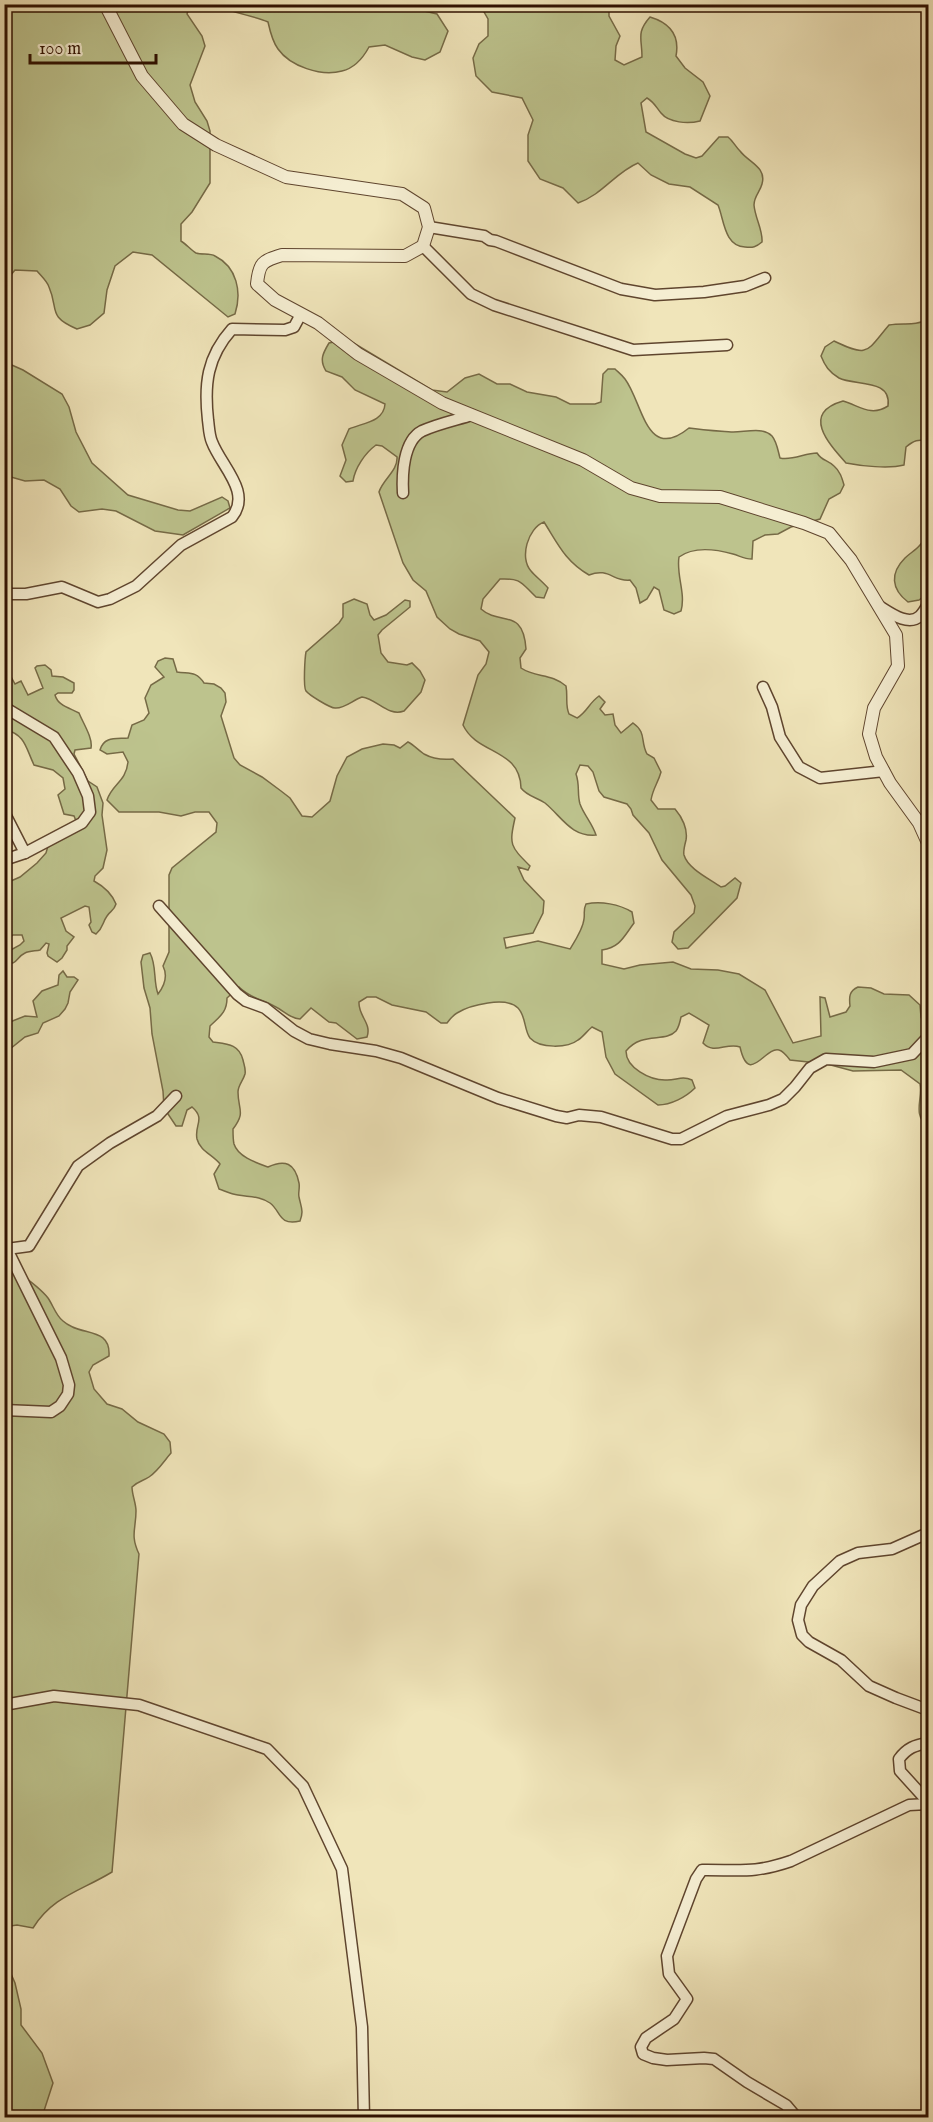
<svg xmlns="http://www.w3.org/2000/svg" width="933" height="2122" font-family="'IM FELL English',serif">
<rect width="100%" height="100%" fill="#f0e5ba"/>
<filter id="stains"><feTurbulence type="fractalNoise" baseFrequency=".00333" numOctaves="4"/><feColorMatrix values="0 0 0 0 .2 0 0 0 0 .09 0 0 0 0 .02 0 0 0 .5 -.17"/></filter>
<radialGradient id="worn" r=".72"><stop offset=".6" stop-color="#630" stop-opacity="0"/><stop offset="1" stop-color="#630" stop-opacity=".3"/></radialGradient>
<!-- green -->
<g fill="#bdc38d" stroke="#766a46" stroke-width="1.5">
<path d="M5,5h185l-3,9 15,22 3,10 -15,39 5,17 12,19 3,10v52l-18,29 -11,12v17c5,3 10,9 15,12 6,2 14,0 19,3 22,11 27,36 20,58l-7,3 -76,-62 -19,-3 -18,14 -8,24 -3,23 -14,12 -13,4c-30,-13 -18,-19 -28,-42 -2,-6 -8,-11 -12,-16l-22,-1 -10,12z"/>
<path d="M218,5h192l10,5 17,4 11,17 -8,21 -15,8 -13,-3 -27,-12 -16,2c-6,11 -14,21 -27,24 -21,6 -52,-5 -64,-22 -6,-8 -8,-18 -10,-27 -16,-7 -34,-8 -50,-17z"/>
<path d="M480,5h129v11l11,20 -4,10 -1,14 9,5 18,-8c0,-19 -6,-24 8,-40 20,6 30,18 26,39l9,12 18,14 7,14 -10,25c-12,3 -31,2 -39,-8 -5,-6 -7,-11 -14,-15l-6,5 5,29 39,22 11,4 6,-2 17,-19h9c5,4 7,9 12,14 8,11 27,16 22,33 -2,8 -8,12 -8,21 1,13 9,25 8,37 -6,5 -9,6 -17,5 -21,-1 -21,-28 -27,-42l-28,-18 -21,-3 -18,-9 -13,-12c-22,9 -36,32 -60,40l-15,-15 -23,-9 -12,-18v-26l5,-15 -11,-22 -30,-6 -16,-16 -3,-18 6,-14 9,-8v-17z"/>
<path d="M928,319v123c-9,-4 -15,-1 -22,5l-2,18c-15,4 -43,1 -58,-2 -18,-20 -45,-50 -3,-62 17,5 28,16 45,5 4,-28 -34,-20 -49,-28 -10,-6 -14,-12 -18,-22l4,-9 9,-6c35,17 32,11 55,-16 15,-3 25,2 39,-6z"/>
<path d="M334,342h18l80,48 15,2 18,-14 14,-4 18,10h13l17,8 29,5 14,7h25l6,-2 2,-28 5,-5h7c3,3 7,6 10,10 18,24 21,84 64,49 13,2 29,3 42,4 12,1 31,-6 41,4 5,6 6,15 8,22 12,3 25,-5 37,-5 5,8 11,7 17,13 6,5 8,12 10,19l-4,8 -11,6 -9,20 -29,8 -13,7 -13,1 -12,6 -1,18c-8,0 -12,-3 -19,-5 -18,-5 -39,-8 -54,3 -3,18 7,36 2,54l-7,3 -10,-4 -5,-20 -5,-3 -7,12 -7,4 -4,-15 -6,-8c-17,2 -21,-13 -41,-5 -24,-14 -31,-31 -45,-53 -16,6 -25,36 -13,49 5,6 11,10 17,17l-4,10 -8,-1c-15,-14 -14,-19 -36,-18l-17,20 -2,10c19,17 42,-2 45,40l-6,9 1,10c15,10 30,5 45,18 2,11 -1,19 3,28l8,4c10,-6 12,-15 22,-22l6,6 -5,7 5,6 8,-1 2,11 6,8 12,-10c14,10 7,18 14,31l7,4 7,14c-3,11 -8,16 -10,28l7,9h17c7,8 13,20 11,31 -1,4 -3,11 -2,15 4,14 26,24 37,32l4,-1 10,-8 6,5 -4,15 -49,50 -10,1 -6,-7 2,-10 20,-19 1,-7 -4,-11 -29,-35 -13,-27 -16,-18 -2,-6 -4,-5 -23,-7 -5,-6 -6,-19 -5,-6 -8,-1 -4,9c4,11 1,20 4,30 4,11 12,19 16,31 -25,2 -34,-18 -51,-32 -9,-6 -18,-7 -24,-15 -1,-40 -44,-33 -58,-63l15,-50 8,-11 3,-12 -9,-11 -21,-7 -9,-5 -13,-12 -11,-26 -13,-11 -10,-17 -24,-71c4,-13 19,-21 18,-35l-15,-11 -6,-1c-11,8 -21,23 -23,36l-7,1 -6,-6 6,-16 -4,-15 7,-16c13,-6 35,-7 36,-25l-30,-14 -13,-13 -16,-6c-7,-11 -3,-18 3,-28z"/>
<path d="M5,362l18,8 39,24 7,13 7,25 16,31 36,32 50,15 12,1 32,-14 6,4 2,7 -47,27 -28,-4 -39,-20 -14,-2 -23,3 -8,-6 -11,-17 -16,-9 -19,1 -14,-4h-6z"/>
<path d="M928,528v65l-9,7 -11,2c-17,-13 -18,-29 -3,-44 5,-5 11,-8 15,-13 5,-5 7,-11 8,-17z"/>
<path d="M354,599l13,5 3,11 4,5 12,-5 19,-15 5,1v6l-28,23 -4,5 3,18 7,9 19,3 5,-2 8,8 5,9 -4,12 -17,19c-16,6 -27,-12 -42,-14 -9,3 -18,12 -27,11 -5,0 -26,-13 -29,-17 -3,-4 -1,-34 0,-39l33,-29 4,-6v-13z"/>
<path d="M165,658l8,1 4,13c13,2 19,-1 27,11l10,1 7,4 4,5 1,9 -5,14 13,42 6,7 22,12 19,14 9,7 12,18 10,1 18,-16 7,-25 10,-19 15,-8 21,-5 11,1 6,3 8,-6c6,3 10,8 16,12 9,5 19,6 29,5l62,59c-6,27 -5,28 15,48l-2,4 -10,-3 6,13 20,21 -1,12 -10,20 -29,5 2,10 32,-7 32,8c5,-8 13,-20 14,-30 1,-6 -1,-9 2,-15 15,-3 33,0 46,8l2,11c-11,15 -14,24 -32,27v14l22,5 16,-4 33,-3 18,7 27,1 21,4 26,16 28,53 28,-7 -1,-39 5,1 5,19 16,-5 4,-6c-1,-9 -1,-15 8,-19l13,1 13,6 25,1 11,10 1,12 7,16v93c-16,-11 -5,-27 -8,-42l-19,-14 -48,1 -26,-7 -37,-4c-3,-4 -7,-9 -11,-10 -14,-4 -30,37 -39,-3 -13,-5 -26,8 -37,-4l6,-18 -20,-12 -8,4c-1,5 -2,10 -5,14 -11,12 -34,0 -50,20 0,17 24,29 39,29 11,1 16,-5 27,0l3,8c-9,9 -24,17 -37,17l-43,-31 -9,-17 -4,-25 -10,-5c-5,4 -9,10 -14,13 -10,8 -38,9 -48,-2 -6,-8 -4,-22 -12,-30 -12,-12 -48,-3 -61,5 -4,2 -7,6 -10,10h-6l-15,-11 -34,-7 -16,-8h-9l-8,5c-1,14 13,21 8,35l-10,2 -21,-16 -7,-1 -18,-14 -11,11c-12,-1 -15,-8 -26,-13 -13,-7 -24,-8 -35,-19l-12,11c0,15 -8,19 -17,28l-1,11 4,5c14,2 26,2 30,18 1,5 3,9 2,14 -2,7 -7,11 -7,18 0,18 8,20 -5,37 0,4 0,11 1,15 4,13 23,19 34,23 17,-8 27,-4 31,16 1,5 -1,10 0,14 2,10 5,14 1,24 -22,5 -19,-10 -30,-18 -10,-7 -21,-6 -32,-8 -7,-1 -13,-4 -19,-6l-5,-15 6,-10c-7,-9 -20,-13 -23,-25 -3,-14 9,-20 -5,-32l-5,3 -5,16h-6l-12,-18 -1,-17 -11,-57 -2,-26 -6,-20 -3,-26 2,-7 7,-2c7,13 3,28 8,41 7,-9 10,-18 5,-28l6,-14v-77l3,-7 44,-36 1,-9 -8,-11h-14l-14,4 -22,-4h-40l-12,-12c5,-16 19,-18 21,-38l-5,-10 -16,2 -7,-4c4,-14 16,-11 28,-12l4,-13 12,-5 5,-7 -4,-15 6,-13 13,-8 -9,-10 3,-6z"/>
<path d="M45,665l6,5 1,6 11,1 11,6v7l-2,3h-14l-3,2c3,11 15,13 24,18 4,10 14,25 12,35l-16,2 -1,4 14,27 9,6 6,16 -1,12 5,35 -4,18 -8,8 -1,5c9,5 18,13 22,23 -2,7 -6,7 -9,12 -5,7 -3,11 -11,18l-4,-2 -3,-7 2,-3 -2,-15 -4,-1 -24,12 5,13 8,6 -7,9v4l-5,8 -5,4 -9,-6 -1,-3 2,-9 -3,-1 -6,7c-4,1 -11,1 -15,3 -9,4 -8,14 -20,9l2,-10 13,-7 4,-4 -2,-6h-9l-8,6 -1,-57 16,-7 17,-14 9,-10 2,-7 28,-25 -2,-5 -10,-2 -6,-19 7,-6 -2,-11 -10,-8 -19,-5c-9,-19 -8,-29 -29,-36v-57l5,3 5,9 6,-3 7,14 15,-7 -8,-20 2,-2z"/>
<path d="M63,971l4,6h7l4,3 -8,12 -2,11 -3,6 -6,7 -16,7 -5,10 -13,4 -20,16v-31h5l15,-6 12,1 -4,-16 9,-10 16,-6 1,-10z"/>
<path d="M4,1262c14,11 33,22 44,36 5,7 8,18 15,23 17,16 48,5 46,35l-16,9 -4,7 5,17 13,15 15,5 16,13 26,12 6,8 1,11c-7,8 -13,18 -22,24 -6,4 -11,4 -17,10 0,8 4,16 4,24 0,18 -6,24 3,43l-27,318c-31,19 -59,24 -79,56l-16,-3 -13,2z"/>
<path d="M4,1958l11,25 6,26v16l21,28 11,30 -11,34h-37z"/>
</g>
<g fill="none" stroke-linecap="round" stroke-linejoin="round">
<defs>
<g id="minor">
<path d="M429,227l55,9 6,4 6,1 125,48 34,6 49,-3 41,-6 20,-8"/>
<path d="M423,246l48,48 23,11 139,45 94,-5"/>
<path d="M403,493c-1,-18 0,-52 19,-62 15,-7 34,-11 50,-16"/>
<path d="M4,594h22l36,-7 36,15 12,-3 26,-13 45,-41 51,-28c20,-25 -11,-51 -20,-75 -3,-7 -3,-15 -4,-22 -4,-36 -1,-63 24,-91l53,1 9,-3 7,-13"/>
<path d="M879,606c10,6 29,21 41,10 3,-3 6,-8 8,-12"/>
<path d="M763,687l9,20 8,30 19,30 21,11 64,-7"/>
<path d="M4,707l50,30 24,36 10,23 2,16 -8,11 -57,30 -21,7"/>
<path d="M4,812l21,41"/>
<path d="M159,906l78,88 9,7 19,7 29,23 15,8 21,5 46,7 25,7 97,40 58,18 11,2 12,-3 22,2 71,22h9l46,-23 42,-11 14,-6 12,-12 15,-19 16,-9 48,3 38,-8 16,-17"/>
<path d="M7,1249l22,-3 49,-80 32,-23 47,-27 19,-20"/>
<path d="M4,1410l47,2 9,-6 8,-12 1,-9 -8,-27 -56,-113"/>
<path d="M928,1533l-36,16 -34,4 -18,8 -27,25 -12,19 -3,15 4,15 7,7 32,18 28,26 27,12 32,12"/>
<path d="M4,1705l50,-9 85,9 128,44 36,37 39,83 20,158 2,91"/>
<path d="M928,1743c-13,2 -21,5 -29,16l1,12 28,31"/>
<path d="M797,2118l-11,-13 -39,-23 -33,-23 -10,-1 -37,2 -14,-2 -10,-4 -2,-7 5,-9 28,-19 13,-20 -18,-25 -2,-18 29,-77 6,-9h5c35,0 49,3 84,-9l118,-56 19,-1"/>
</g>
<path id="tertiary" d="M105,4l37,72 41,48 33,21 70,32 116,17 22,14 5,19 -6,19 -18,10 -123,-1c-20,6 -23,8 -25,29l18,16 43,23 40,31 84,49 141,57 48,28 29,8 60,1 84,26 25,10 22,27 45,75 2,31 -24,42 -5,26 7,23 14,26 29,40 9,20"/>
</defs>
<!-- minor casing -->
<use href="#minor" stroke="#5f452e" stroke-width="13"/>
<!-- tertiary casing -->
<use href="#tertiary" stroke="#5f452e" stroke-width="14"/>
<!-- minor -->
<use href="#minor" stroke="#f5eed2" stroke-width="10"/>
<!-- tertiary -->
<use href="#tertiary" stroke="#f5eed2" stroke-width="12"/>
</g>
<!-- margin -->
<rect width="933" height="2122" fill="none" stroke="#f0e5ba" stroke-width="24"/>
<rect x="6" y="6" width="921" height="2110" fill="none" stroke="#2f1000" stroke-width="3"/>
<rect x="12" y="12" width="909" height="2098" fill="none" stroke="#2f1000" stroke-width="1.5"/>
<!-- scale -->
<path d="M30 54v9h126v-9" fill="none" stroke="#2f1000" stroke-width="3"/>
<text x="39" y="54" font-size="18" fill="#2f1000" stroke="#f5eed2" stroke-width="4.5" paint-order="stroke">100 m</text>
<rect width="100%" height="100%" filter="url(#stains)"/>
<rect width="100%" height="100%" fill="url(#worn)"/>
</svg>
